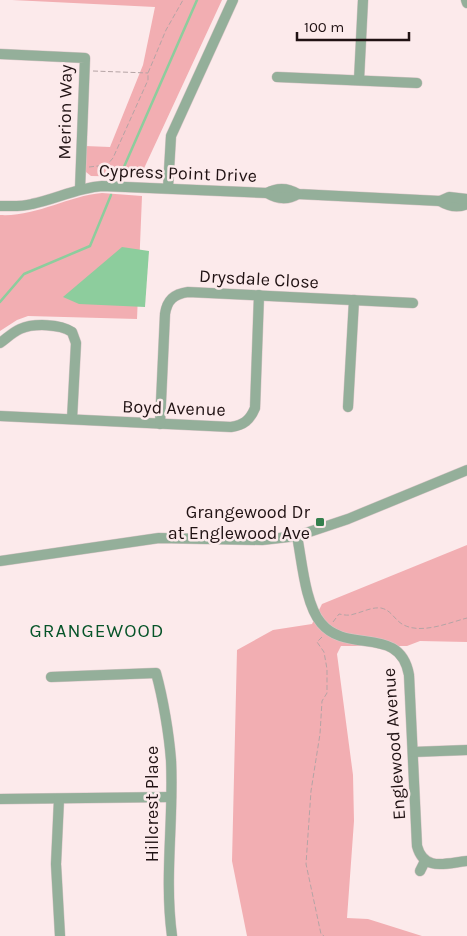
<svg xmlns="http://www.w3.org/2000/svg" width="467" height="936" font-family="Karla,sans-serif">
<rect width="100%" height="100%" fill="#fceaeb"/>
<!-- green -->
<g fill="#f2aeb2">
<path d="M12,0h210l-82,177 -49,-1 -5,-4 -1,-26 25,1 33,-82 12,-58z"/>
<path d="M102,193l40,3 -5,123 -109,-3 -11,4 -17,11v-116c36,2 67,-19 102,-22z"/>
<path d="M467,545v97l-47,-1 -13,5h-66l-4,8 16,121 1,46 -7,97 21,1 54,17h-175l-15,-75 5,-211 36,-20 39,-6 10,-20z"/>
</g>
<!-- water -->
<path fill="#8dcd9d" d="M122,247l27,4 -4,56 -66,-3 -16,-7z"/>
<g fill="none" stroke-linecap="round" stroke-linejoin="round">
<!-- stream -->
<g stroke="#8dcd9d" stroke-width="2.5">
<path d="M120,176l77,-176"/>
<path d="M0,302l24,-28 66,-28 21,-51"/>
</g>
<defs>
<g id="minor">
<path d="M466,0l1,3"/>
<path d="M0,54l85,4 -5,131"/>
<path d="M277,77l140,6"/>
<path d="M359,80l4,-80"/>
<path d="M168,188l3,-52 62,-136"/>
<path d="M267,193c11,-6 21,-5 31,1l142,7c8,5 18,7 27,3"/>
<path d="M440,201l9,-4 18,2"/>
<path d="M0,206c11,0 21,1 32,-2 24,-5 45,-16 70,-18l165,7c10,6 21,7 31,1"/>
<path d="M0,343c7,-5 13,-11 20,-14 14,-6 40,-5 52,3l4,11 -4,76"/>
<path d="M348,407l6,-107"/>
<path d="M0,416l231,11c13,-2 19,-7 24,-19l4,-113"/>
<path d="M160,424l5,-110c2,-14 9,-20 23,-22l225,11"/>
<path d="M297,536c5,25 8,68 24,87 26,32 79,1 88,52l8,171c7,26 29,17 50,15"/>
<path d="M0,561l159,-23 103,2 35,-4 51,-17 119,-49"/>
<path d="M51,677l105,-4c7,25 13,61 15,87 3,59 -7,117 1,176"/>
<path d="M413,752l54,-2"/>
<path d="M0,799l171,-2"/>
<path d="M59,799l-3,65 4,72"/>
<path d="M420,871l5,-10"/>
</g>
</defs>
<!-- minor casing -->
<use href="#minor" stroke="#d9c7c8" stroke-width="11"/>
<!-- path -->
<g stroke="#b5a4a5" stroke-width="1" stroke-dasharray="5 2.5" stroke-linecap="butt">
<path d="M93,71l55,2"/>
<path d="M89,167l18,-2 6,-7 35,-78v-7l18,-43 17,-30"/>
<path d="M333,622l6,-8c5,1 10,2 15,0 9,-2 17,-7 27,-6 10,2 13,11 21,16 18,11 46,-1 65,-6"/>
<path d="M322,637l-5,5 7,10 3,17v24l-5,8 -2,33 -9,57 -5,73 15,70 3,2"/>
</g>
<!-- minor -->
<use href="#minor" stroke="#94af9a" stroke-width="10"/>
</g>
<!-- markers -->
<rect fill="#347f4d" stroke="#fceaeb" stroke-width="2" x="315" y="517" width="10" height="10" rx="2.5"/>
<g text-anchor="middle" stroke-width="5" stroke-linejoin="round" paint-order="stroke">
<!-- street labels -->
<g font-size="18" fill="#201213" stroke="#fceaeb">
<text transform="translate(65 112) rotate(-89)" y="6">Merion Way</text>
<text transform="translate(178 173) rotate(2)" y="6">Cypress Point Drive</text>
<text transform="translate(259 279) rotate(3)" y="6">Drysdale Close</text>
<text transform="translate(174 408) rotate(2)" y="6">Boyd Avenue</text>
<text transform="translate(394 744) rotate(-94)" y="6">Englewood Avenue</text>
<text transform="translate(152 804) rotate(-90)" y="6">Hillcrest Place</text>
</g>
<!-- poi labels -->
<g font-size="18" fill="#201213" stroke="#fceaeb" text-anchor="end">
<text x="310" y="518">Grangewood Dr<tspan x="310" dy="21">at Englewood Ave</tspan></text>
</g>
<!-- neighbourhood labels -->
<g font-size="19" letter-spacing="1" fill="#075429" stroke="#fceaeb">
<text x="97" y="637">GRANGEWOOD</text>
</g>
</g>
<!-- scale -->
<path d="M297 32v8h112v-8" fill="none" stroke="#201213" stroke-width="2.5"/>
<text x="304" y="32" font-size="15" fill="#201213" stroke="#fceaeb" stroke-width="4" paint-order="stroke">100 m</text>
</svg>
